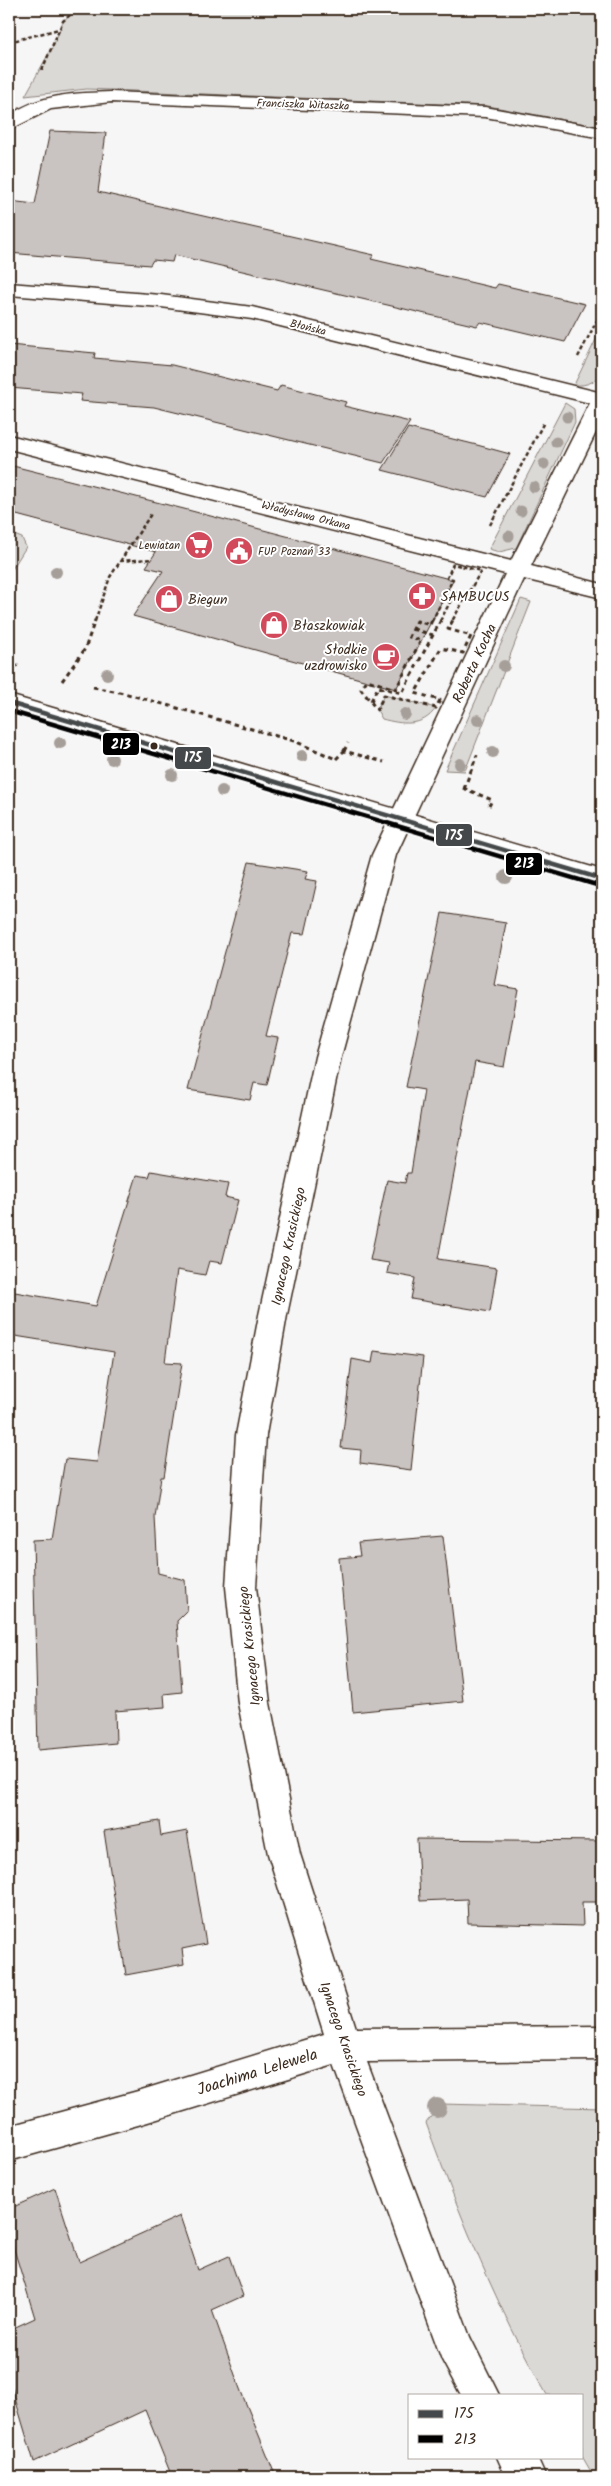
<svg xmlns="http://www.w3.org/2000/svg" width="611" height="2486" font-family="Kalam,sans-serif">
<rect width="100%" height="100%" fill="#f7f6f6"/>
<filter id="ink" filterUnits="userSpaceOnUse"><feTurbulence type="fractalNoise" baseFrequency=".02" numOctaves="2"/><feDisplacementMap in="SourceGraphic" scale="10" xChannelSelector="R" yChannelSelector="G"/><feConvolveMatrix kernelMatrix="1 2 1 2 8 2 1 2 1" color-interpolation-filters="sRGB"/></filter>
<g filter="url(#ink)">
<!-- green -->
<g fill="#dbd9d6" stroke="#8b827a">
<path d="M77,9h525v118l-114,-21 -401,-17 -62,7 29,-52 9,-23z"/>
<path d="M602,327v43c-5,12 -15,16 -28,15z"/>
<path d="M565,403l9,6 1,13 -59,126 -17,4 -10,-3z"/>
<path d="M9,533l13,5 4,9 -17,27z"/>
<path d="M521,599l10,3 -66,169 -20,-1z"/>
<path d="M384,695l52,13c-13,20 -35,16 -54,11l-5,-9z"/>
<path d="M441,2104l161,4v369h-8l-12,-21v-61h-35c-50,-87 -87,-179 -121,-272z"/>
</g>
<!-- building -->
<g fill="#c9c3c1" stroke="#3b2a1e">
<path d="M50,131l56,2 -8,59 276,63 -3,4 124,29 3,-4 87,20 -20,38 -85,-20 -3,4 -303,-71 -2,7 -19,-2 -3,5 -141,-12v-52l26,3z"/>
<path d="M9,345l86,8 -1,5 78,7 105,26 4,-6 65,17 -2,4 66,16 -27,41 -229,-56 -74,-6 2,-7 -73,-6z"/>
<path d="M408,428l69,17 33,9 -23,43 -105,-27z"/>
<path d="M9,465l175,44 269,71 -57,109 -263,-73 30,-45 -17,-4 10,-15 -147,-39z"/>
<path d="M249,862l59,9 -3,8 12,2 -12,53 -13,-1 -26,103 12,2 -11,47 -13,-2 -4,17 -62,-10z"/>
<path d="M442,913l64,10 -12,62 24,4 -14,78 -29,-5 -37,197 59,9 -7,44 -79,-13 4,-21 -28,-5 2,-10 -19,-3 17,-80 18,3 2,-10h4l13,-83 -18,-3z"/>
<path d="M151,1171l77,13 -3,13 13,3 -16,63 -13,-2 -4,14 -28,-5 -12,92 17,1 -18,114h-3l-6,40 3,56 27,7 2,31 -10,10 5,71 -18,2 1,13 -50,4 1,32 -78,7 -5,-210 19,-1 13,-80 32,3 17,-110 -105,-17v-44l87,15 41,-131 12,2z"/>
<path d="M374,1351l49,6 -12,113 -51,-7 1,-13 -20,-2 11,-89 20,4z"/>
<path d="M443,1536l20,165 -110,11 -14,-154 21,-2 -2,-13z"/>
<path d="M159,1821l2,15 26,-5 19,113 -24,5 2,15 -58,11 -22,-144z"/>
<path d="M417,1839l185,2v61h-20l1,24 -115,-3 -1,-24 -47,2z"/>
<path d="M55,2188l24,74 101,-46 18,54 31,-14 14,40 -31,14 28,79 36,88h-104l-27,-67 -111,52 -25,-84v-48l26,-12 -26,-85v-24z"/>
</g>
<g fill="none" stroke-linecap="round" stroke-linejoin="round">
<defs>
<g id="street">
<path d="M111,92l374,15 117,21v10l-117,-21 -374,-15 -60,7 -42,21v-14c29,-22 67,-23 102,-24z"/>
<path d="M9,283l152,12 91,12 350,86v27l-71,146 71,18v14l-78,-19 -128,276 -55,202 -54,258 -21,120 -10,152 14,116 30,151 56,174 246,-2v34l-235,2 103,275 29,58h-38l-19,-35 -108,-295 -196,60 -129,36v-35l129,-35 186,-57 -56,-180 -30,-151 -12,-116 10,-152 23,-120 56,-258 57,-202 133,-281 -496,-125v-14l502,126 79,-158 -338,-84 -91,-12 -152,-12z"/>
<path d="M497,2457h40l9,20h-40z"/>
</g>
<path id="secondary" d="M9,695l593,175v18l-593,-177z"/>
</defs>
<!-- street casing -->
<use href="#street" stroke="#3b2a1e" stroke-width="3"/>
<!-- secondary casing -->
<use href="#secondary" stroke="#3b2a1e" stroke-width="3"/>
<!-- path-far1 -->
<g stroke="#3b2a1e" stroke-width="2.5" stroke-dasharray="4 2.5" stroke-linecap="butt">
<path d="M9,42l50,-13"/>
<path d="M42,70l21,-49 14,-12"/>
<path d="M578,357l24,-46"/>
<path d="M490,525l54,-103"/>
<path d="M120,561l32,-2"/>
<path d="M95,621l15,-44 41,-63"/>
<path d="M432,621l21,-42 -6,-1 6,-14 28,7 -29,50"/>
<path d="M440,621l16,-30"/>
</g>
<!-- path -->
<g stroke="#3b2a1e" stroke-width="3" stroke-dasharray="4.5 4" stroke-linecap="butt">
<path d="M432,620l-2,5 -13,-4 -8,16 12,3 -25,49 -29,-9 -6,9 16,21 7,-15 52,13 4,-8 -25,-7 26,-45 22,5 8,-17 -23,-7 5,-9"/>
<path d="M413,629l20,6"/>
<path d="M9,663l9,3"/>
<path d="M62,681l23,-32 10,-29"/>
<path d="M93,687l31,6 170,48 42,18"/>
<path d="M371,701l7,-14 24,6 39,-73"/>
<path d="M344,751l4,-8"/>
<path d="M336,759l8,-8 40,11"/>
<path d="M463,788l29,12 -3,6"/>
<path d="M464,789l13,-34"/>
</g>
<!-- street -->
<use href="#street" fill="#fff" fill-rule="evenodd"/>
<!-- secondary -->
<use href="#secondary" fill="#fff" fill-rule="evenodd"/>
<defs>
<path id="bus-1" d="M9,703l593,176"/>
<path id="bus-2" d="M9,711l591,175"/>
</defs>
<!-- bus-1 casing -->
<use href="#bus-1" stroke="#fff" stroke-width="8"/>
<!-- bus-2 casing -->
<use href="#bus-2" stroke="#fff" stroke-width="8"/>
<!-- bus-1 -->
<use href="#bus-1" stroke="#45484a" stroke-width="4.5"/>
<!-- bus-2 -->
<use href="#bus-2" stroke="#000" stroke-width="4.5"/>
</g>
<!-- trees -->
<g fill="#a69e98">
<circle cx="567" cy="417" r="5.5"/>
<circle cx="556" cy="442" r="5.5"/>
<circle cx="544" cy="464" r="5.5"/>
<circle cx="534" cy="487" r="5.5"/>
<circle cx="521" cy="511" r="5.5"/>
<circle cx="509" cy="536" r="5.5"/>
<circle cx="56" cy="572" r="6"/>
<circle cx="504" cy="666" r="6"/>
<circle cx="107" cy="674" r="6"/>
<circle cx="405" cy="714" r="6"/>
<circle cx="478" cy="720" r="6"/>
<circle cx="60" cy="743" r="6"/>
<circle cx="493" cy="752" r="6"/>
<circle cx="302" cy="756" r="6"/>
<circle cx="112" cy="759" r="6"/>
<circle cx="460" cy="764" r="6"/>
<circle cx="172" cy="775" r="6"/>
<circle cx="222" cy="791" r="6"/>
<circle cx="506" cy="877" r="7"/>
<circle cx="437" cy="2108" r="10"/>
</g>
</g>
<!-- icons -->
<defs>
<symbol id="supermarket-disc" viewBox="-11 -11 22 22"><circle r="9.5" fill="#d1495b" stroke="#fff"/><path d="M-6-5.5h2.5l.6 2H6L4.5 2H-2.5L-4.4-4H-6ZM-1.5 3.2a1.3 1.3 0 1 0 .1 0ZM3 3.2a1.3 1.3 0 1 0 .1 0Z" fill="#fff"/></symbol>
<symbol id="civic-disc" viewBox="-11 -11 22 22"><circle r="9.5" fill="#d1495b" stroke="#fff"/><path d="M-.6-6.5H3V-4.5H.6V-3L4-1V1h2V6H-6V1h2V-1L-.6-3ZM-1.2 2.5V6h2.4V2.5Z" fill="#fff"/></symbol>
<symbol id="pharmacy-disc" viewBox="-11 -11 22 22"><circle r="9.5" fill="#d1495b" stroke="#fff"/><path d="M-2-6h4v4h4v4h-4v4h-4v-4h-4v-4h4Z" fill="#fff"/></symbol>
<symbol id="shop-disc" viewBox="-11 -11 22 22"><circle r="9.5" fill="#d1495b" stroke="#fff"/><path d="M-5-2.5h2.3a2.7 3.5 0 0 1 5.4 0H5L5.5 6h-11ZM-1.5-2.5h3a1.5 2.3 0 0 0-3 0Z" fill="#fff"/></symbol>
<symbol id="cafe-disc" viewBox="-11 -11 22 22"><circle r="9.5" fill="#d1495b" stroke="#fff"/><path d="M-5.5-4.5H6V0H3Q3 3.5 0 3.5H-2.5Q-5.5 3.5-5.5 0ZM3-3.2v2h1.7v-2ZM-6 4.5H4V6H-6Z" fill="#fff"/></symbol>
</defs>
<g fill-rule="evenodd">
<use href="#supermarket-disc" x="183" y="529" width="32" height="32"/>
<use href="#civic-disc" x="223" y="535" width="32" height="32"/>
<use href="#pharmacy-disc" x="406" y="580" width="32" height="32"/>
<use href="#shop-disc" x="153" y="583" width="32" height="32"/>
<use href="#shop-disc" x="258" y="609" width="32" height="32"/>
<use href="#cafe-disc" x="370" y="641" width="32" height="32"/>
</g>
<!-- markers -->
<circle fill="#3b2a1e" stroke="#fff" stroke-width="2" cx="154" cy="746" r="4.5"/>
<g text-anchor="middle" stroke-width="4" stroke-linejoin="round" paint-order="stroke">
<!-- far-street labels -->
<g font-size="11" fill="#3b2a1e" stroke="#fff">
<text transform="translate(303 104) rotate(2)" y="4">Franciszka Witaszka</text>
<text transform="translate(308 327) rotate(14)" y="4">Błońska</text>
<text transform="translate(306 515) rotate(14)" y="4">Władysława Orkana</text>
</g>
<!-- far-poi labels -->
<g font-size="11" fill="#3b2a1e" stroke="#fff" text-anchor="end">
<text x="180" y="549">Lewiatan</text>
<text x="258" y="555" text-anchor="start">FUP Poznań 33</text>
</g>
<!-- poi labels -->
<g font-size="14" fill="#3b2a1e" stroke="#fff" text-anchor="start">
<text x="441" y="601">SAMBUCUS</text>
<text x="188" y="604">Biegun</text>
<text x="293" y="630">Błaszkowiak</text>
<text x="367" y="654" text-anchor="end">Słodkie<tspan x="367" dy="16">uzdrowisko</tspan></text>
</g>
<!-- street labels -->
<g font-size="14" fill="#3b2a1e" stroke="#fff">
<text transform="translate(474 663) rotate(-65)" y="5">Roberta Kocha</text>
<text transform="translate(288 1246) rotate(-78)" y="5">Ignacego Krasickiego</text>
<text transform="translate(249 1646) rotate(-96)" y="5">Ignacego Krasickiego</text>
<text transform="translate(344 2039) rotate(71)" y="5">Ignacego Krasickiego</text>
</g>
<!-- near-street labels -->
<g font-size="16" fill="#3b2a1e" stroke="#fff">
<text transform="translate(257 2071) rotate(-17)" y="6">Joachima Lelewela</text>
</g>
</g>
<g stroke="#fff" stroke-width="2">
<rect x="102" y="732" width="38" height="24" rx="5" fill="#000"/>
<rect x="174" y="746" width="38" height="24" rx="5" fill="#45484a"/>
<rect x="435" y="823" width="38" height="24" rx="5" fill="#45484a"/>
<rect x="505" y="852" width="38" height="24" rx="5" fill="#000"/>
</g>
<g font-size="14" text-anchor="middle" font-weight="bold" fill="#fff">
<text x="121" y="749">213</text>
<text x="193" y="762">175</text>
<text x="454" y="840">175</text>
<text x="524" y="868">213</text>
</g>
<!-- margin -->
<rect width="611" height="2486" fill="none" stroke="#fff" stroke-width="30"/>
<rect x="15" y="15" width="581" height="2456" fill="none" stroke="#3b2a1e" stroke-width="2" filter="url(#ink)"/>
<!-- legend -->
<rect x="408" y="2394" width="175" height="65" fill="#ffffff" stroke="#b1aaa5"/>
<rect x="418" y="2410" width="25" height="8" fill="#45484a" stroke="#b1aaa5"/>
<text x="454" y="2418" font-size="15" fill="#3b2a1e">175</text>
<rect x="418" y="2435" width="25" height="8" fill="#000000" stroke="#b1aaa5"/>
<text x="454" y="2444" font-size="15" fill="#3b2a1e">213</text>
</svg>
